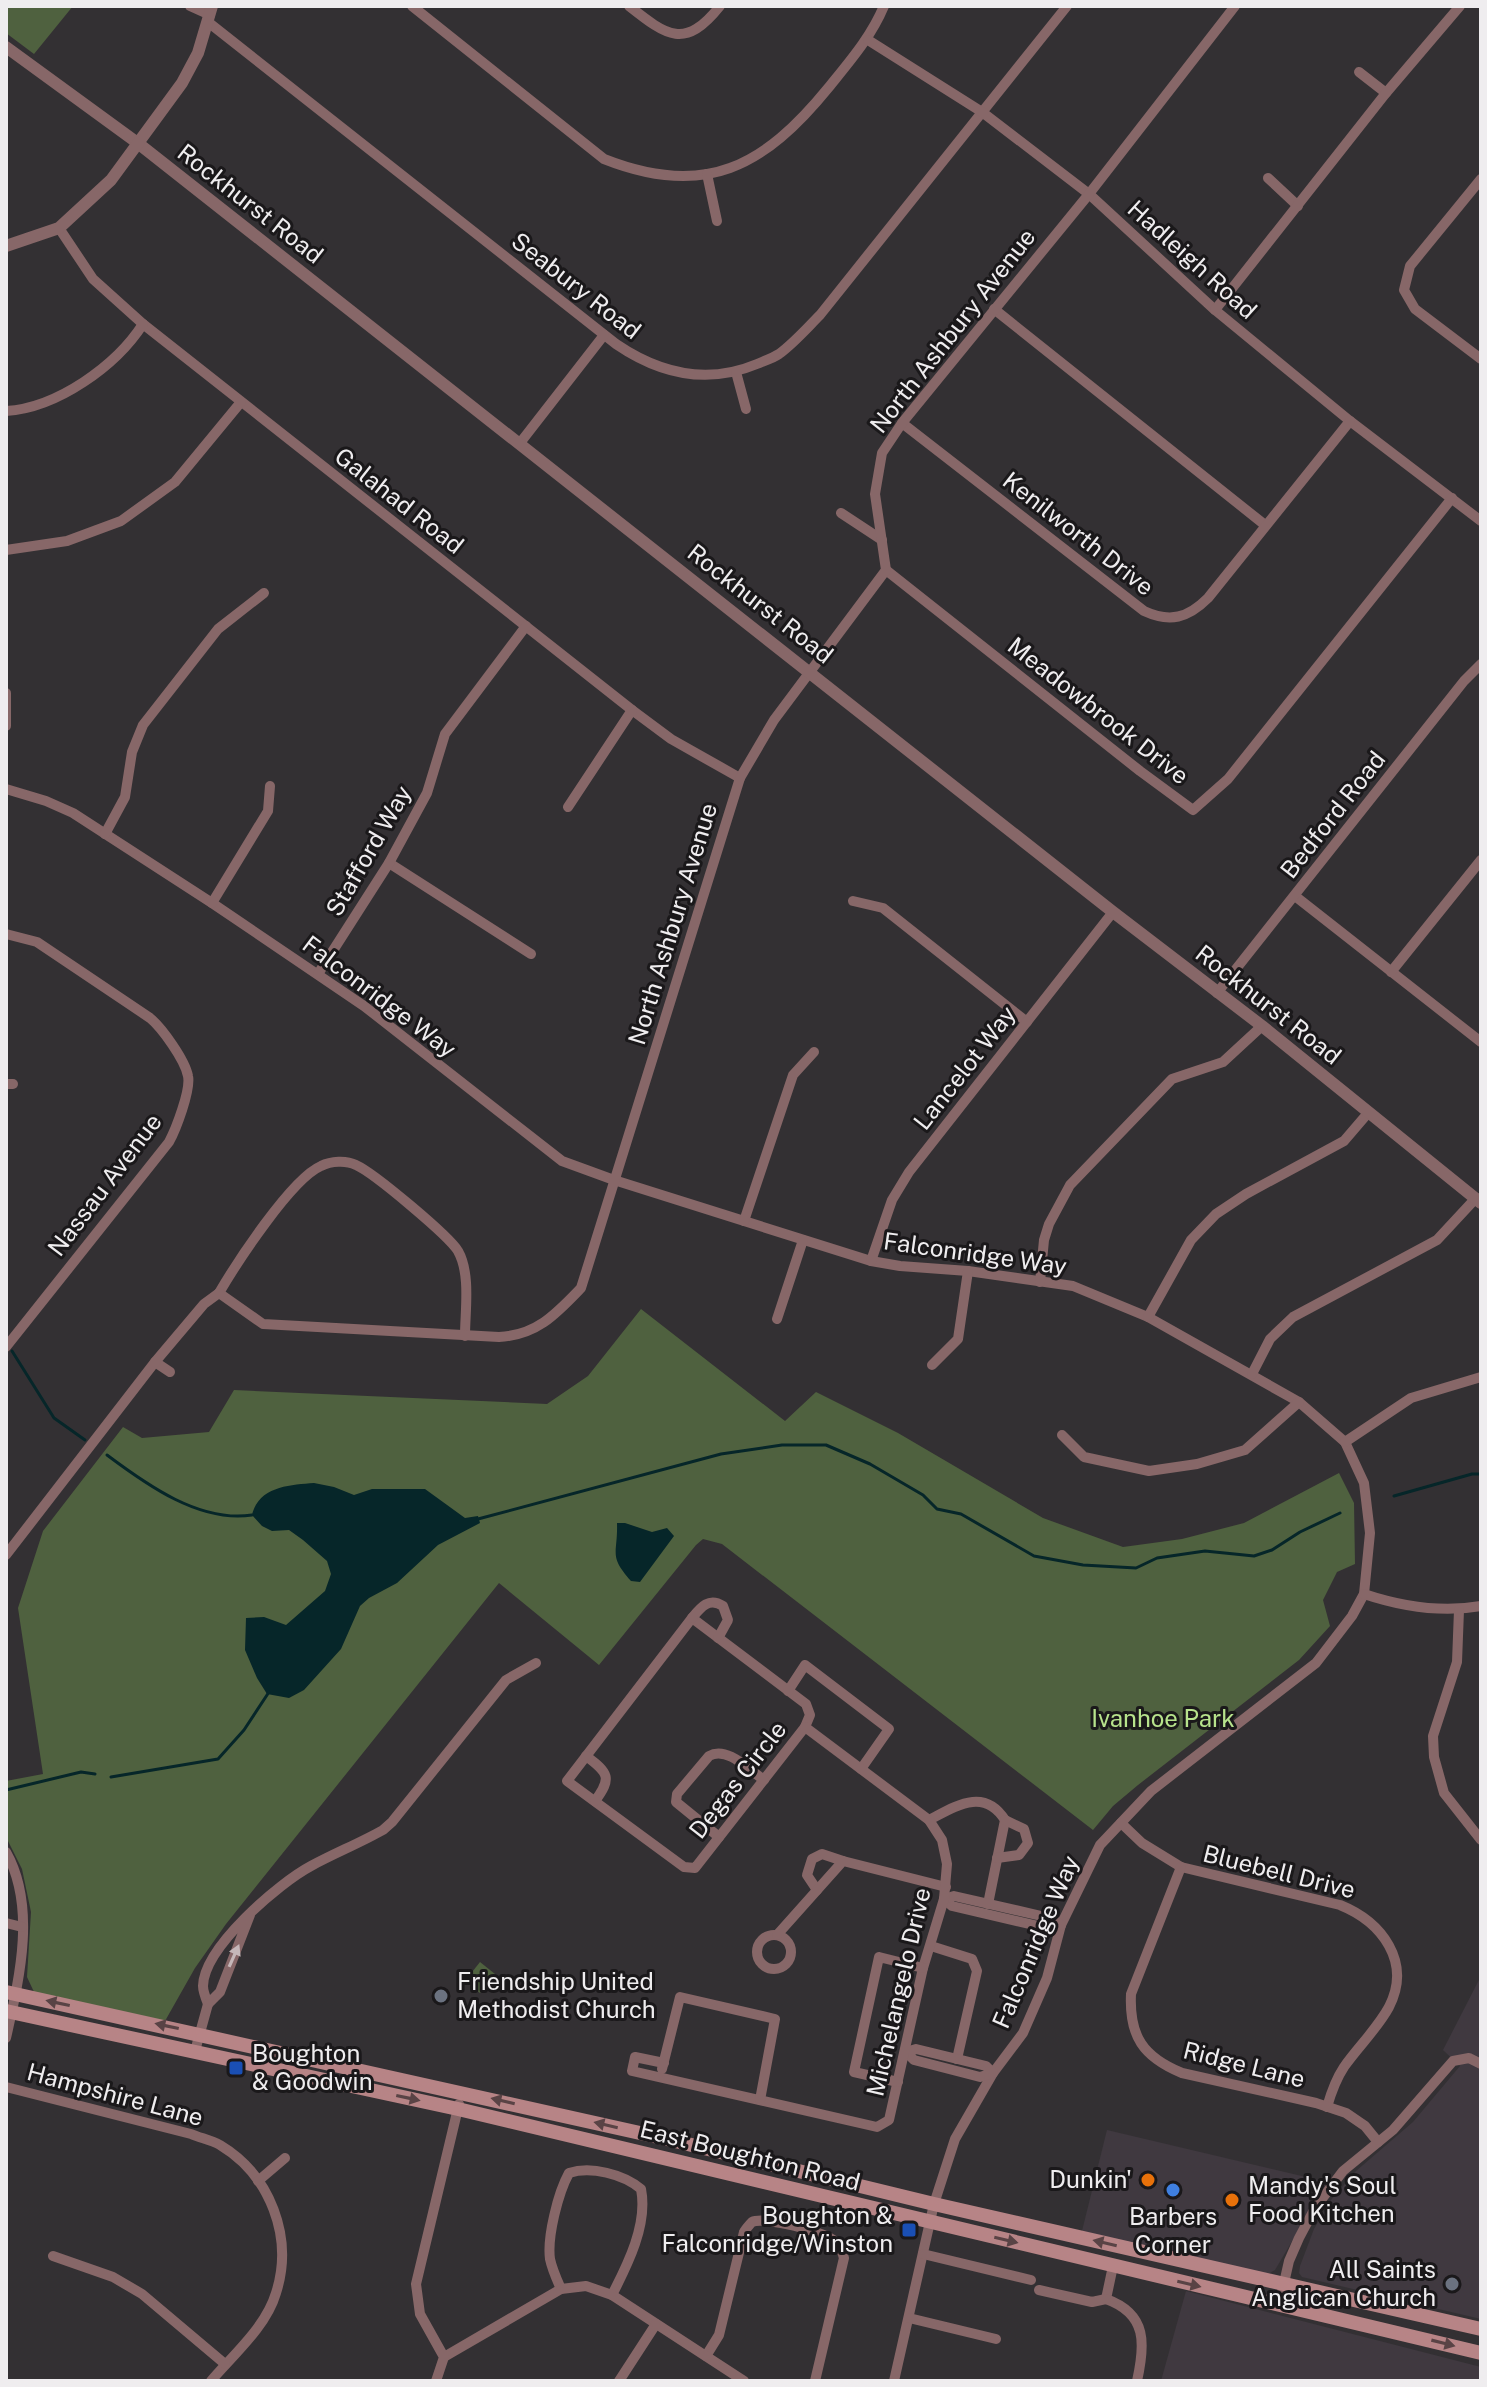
<svg xmlns="http://www.w3.org/2000/svg" width="1487" height="2387" font-family="'Public Sans',sans-serif">
<rect width="100%" height="100%" fill="#333033"/>
<!-- built -->
<g fill="#403940">
<path d="M1481,1976v343l-179,-42 -3,-4 1,-7 14,-37 17,-29 25,-29 57,-49 47,-56 -17,-16z"/>
<path d="M1107,2130l220,52 -52,88 -9,5 -184,-44z"/>
<path d="M1186,2291l295,76v14h-320z"/>
</g>
<!-- green -->
<g fill="#4f613f">
<path d="M6,6h67l-39,48 -28,-21z"/>
<path d="M641,1309l144,112 31,-29 82,41 145,85 80,29 59,-8 62,-16 95,-50 15,30 1,61 -18,8 -14,28 7,26 -31,34 -161,125 -25,21 -20,24 -371,-286 -19,-5 -7,6 -97,120 -100,-82 -273,341 -31,44 -30,53 -131,-29 -7,-15 4,-65 -9,-43 -16,-32v-56l37,-7 -25,-166 25,-77 80,-104 19,11 67,-6 25,-42 313,14 41,-28z"/>
<path d="M480,1962l15,12 -15,19 -15,-12z"/>
</g>
<!-- water -->
<g fill="#062629">
<path d="M314,1483l20,4 20,8 18,-6h53l40,29 13,-2 2,7 -42,22 -41,38 -28,15 -9,8 -19,43 -37,41 -15,8 -22,-4 -10,-16 -12,-28 1,-32 18,-1 22,8 39,-34 6,-17 -4,-13 -24,-21 -14,-10 -17,1 -10,-5 -10,-11c7,-29 38,-30 62,-32z"/>
<path d="M617,1523h8l27,9 15,-4 7,8 -34,46 -9,-1c-23,-26 -13,-26 -14,-58z"/>
</g>
<g fill="none" stroke-linecap="round" stroke-linejoin="round">
<!-- stream -->
<g stroke="#062629" stroke-width="3">
<path d="M12,1351l42,67 31,22"/>
<path d="M107,1455c40,30 93,68 145,60"/>
<path d="M1394,1496l78,-22h9"/>
<path d="M478,1519l243,-65 61,-9h44l44,19 53,31 14,14 24,5 73,42 49,9 53,3 21,-10 48,-7 49,5 18,-6 28,-18 40,-19"/>
<path d="M111,1777l107,-18 26,-29 25,-38"/>
<path d="M6,1790l75,-18 14,2"/>
</g>
<!-- minor -->
<g stroke="#876768" stroke-width="10">
<path d="M190,6l20,9"/>
<path d="M412,6l192,153c101,40 160,8 225,-72 21,-26 42,-50 55,-81"/>
<path d="M629,6c38,30 56,44 91,0"/>
<path d="M208,22l408,322c44,30 91,41 141,20 7,-3 16,-6 22,-10 15,-11 28,-26 41,-39l247,-309"/>
<path d="M868,40l114,72 107,82 126,116 135,111 131,100"/>
<path d="M1359,72l27,21"/>
<path d="M707,174l10,47"/>
<path d="M1268,178l30,28"/>
<path d="M1481,179l-71,87 -6,24 11,19 66,50"/>
<path d="M59,228l34,51 50,45 489,386 39,29 69,39"/>
<path d="M994,309l271,216"/>
<path d="M1215,310l171,-217 74,-87"/>
<path d="M736,372l10,37"/>
<path d="M6,411c51,-3 110,-45 137,-87"/>
<path d="M902,423l242,188c26,12 44,7 64,-13l142,-177"/>
<path d="M520,443l84,-108"/>
<path d="M841,513l41,27"/>
<path d="M6,550l61,-9 54,-20 54,-39 66,-80"/>
<path d="M886,570l254,201 53,39 35,-31 224,-281"/>
<path d="M6,693v33"/>
<path d="M6,789l40,12 27,12 139,90 152,103 198,155 52,19 257,81 29,5 68,5 105,15 75,31 151,85 46,40 19,41 6,50 -6,61 -12,22 -36,47 -165,128 -51,54 -39,80 -14,53 -24,55 -30,40 -38,66 -21,65 -40,177"/>
<path d="M568,807l64,-97"/>
<path d="M105,834l20,-37 7,-45 11,-27 75,-96 46,-36"/>
<path d="M389,863l142,91"/>
<path d="M1295,896l186,146"/>
<path d="M853,901l30,7 144,114"/>
<path d="M212,903l56,-92 2,-25"/>
<path d="M6,934l31,8 113,76c12,10 35,42 38,58 3,14 -12,53 -19,66l-163,205"/>
<path d="M1391,972l90,-112"/>
<path d="M318,974l71,-111 38,-70 18,-59 81,-108"/>
<path d="M1217,993l247,-312 17,-17"/>
<path d="M6,1084h7"/>
<path d="M744,1221l49,-146 21,-23"/>
<path d="M871,1261l21,-61 17,-28 204,-260"/>
<path d="M1040,1282l4,-42 5,-16 21,-39 102,-106 51,-17 39,-36"/>
<path d="M219,1293c17,-29 72,-114 102,-127 10,-5 25,-6 35,-1 18,8 93,71 102,86 13,23 7,60 7,85"/>
<path d="M1148,1317l43,-77 25,-26 30,-20 98,-53 24,-28"/>
<path d="M777,1319l26,-79"/>
<path d="M155,1362l15,10"/>
<path d="M932,1365l26,-26 10,-68"/>
<path d="M1252,1374l18,-35 23,-22 144,-77 39,-42"/>
<path d="M1062,1435l22,22 65,14 48,-7 48,-14 54,-48"/>
<path d="M1345,1442l66,-44 70,-21"/>
<path d="M6,1555l149,-193 49,-58 15,-11 44,31 236,13c38,-2 57,-23 82,-49l159,-510 34,-58 112,-150 -11,-76 7,-41 20,-30 187,-229 146,-188"/>
<path d="M1364,1594c39,13 77,19 117,12"/>
<path d="M1459,1610l-2,52 -24,74 1,21 10,36 37,47"/>
<path d="M692,1618l114,86 4,11 -5,12 -110,141 -11,-1 -117,-86z"/>
<path d="M692,1618c9,-11 17,-21 31,-12l5,14 -10,18"/>
<path d="M788,1691l17,-26 84,64 -28,40"/>
<path d="M586,1756c23,17 26,22 9,45"/>
<path d="M929,1820c27,-14 55,-33 76,0l-17,84"/>
<path d="M1121,1823l21,20 39,24 159,38c42,17 72,57 49,102 -12,22 -31,40 -45,60 -8,12 -13,26 -17,40"/>
<path d="M719,1837l-43,-35 1,-8 32,-38c18,-10 39,13 55,24"/>
<path d="M6,1852c31,55 13,128 0,186"/>
<path d="M997,1858l22,-3 9,-12 -4,-14 -19,-9"/>
<path d="M1181,1867l-50,127c-2,42 12,63 51,79l134,30 30,10 19,13 13,16"/>
<path d="M817,1890l-10,-15 5,-16 10,-5 21,7"/>
<path d="M944,1899l8,7 95,22 14,-3"/>
<path d="M944,1899l10,-3 96,22 11,7"/>
<path d="M250,1915l-30,77 -12,12c-2,-5 -5,-13 -5,-18 1,-39 76,-103 108,-120 24,-13 49,-23 72,-36l9,-8 114,-142 30,-17"/>
<path d="M6,1923l16,4"/>
<circle cx="774" cy="1952" r="17"/>
<path d="M777,1935l66,-74 103,26"/>
<path d="M931,1946l41,13 5,12 -20,88"/>
<path d="M916,2049l70,17 7,7 -13,4 -66,-17 -8,-8z"/>
<path d="M195,2051l13,-47"/>
<path d="M664,2063l-29,-6 -3,14 245,56 12,-7 34,-152 21,-69 3,-35 -5,-24 -13,-20 -124,-93"/>
<path d="M662,2069l18,-72 95,22 -15,81"/>
<path d="M898,2082l-44,-10 25,-115 44,11"/>
<path d="M6,2087l185,47c9,4 20,6 29,11 50,30 74,92 56,148 -10,34 -43,62 -65,88"/>
<path d="M258,2181l27,-23"/>
<path d="M923,2254l108,26"/>
<path d="M53,2256l60,21 29,17 83,70"/>
<path d="M1113,2266l-7,33c42,15 39,46 31,82"/>
<path d="M561,2289c-4,-9 -9,-20 -11,-30 -3,-22 8,-66 19,-86 22,-7 54,1 72,16 7,35 -13,75 -29,106"/>
<path d="M1039,2290l53,12 14,-3"/>
<path d="M1279,2305l10,-44 10,-23 16,-30 28,-37 50,-41 60,-69 16,-3 12,6"/>
<path d="M909,2318l87,21"/>
<path d="M706,2356l13,-21 25,-103c0,-1 7,-9 8,-10 12,-6 74,10 84,20 5,4 6,10 8,16l-29,123"/>
<path d="M444,2357l117,-68 25,-3 26,9 132,86"/>
<path d="M436,2381l8,-24 -24,-43 -4,-30 43,-180"/>
<path d="M619,2381l37,-57"/>
</g>
<!-- tertiary -->
<g stroke="#876768" stroke-width="12">
<path d="M6,47l133,97 974,768 149,114 219,177"/>
<path d="M6,246l53,-18 52,-48 71,-97 16,-30 14,-47"/>
</g>
<!-- secondary -->
<g stroke="#b78486" stroke-width="14">
<path d="M6,1992l661,147 267,65 547,125"/>
<path d="M6,2011l452,98 1023,244"/>
</g>
</g>
<!-- one-way arrows -->
<defs><path id="oneway-solid" d="M-6-.8H1V-3.2L6.5 0L1 3.2V.8H-6Z" transform="scale(2)"/></defs>
<use fill="#c5b7b9" href="#oneway-solid" transform="translate(234 1956) rotate(-66)"/>
<g fill="#594345">
<use href="#oneway-solid" transform="translate(58 2003) rotate(-168)"/>
<use href="#oneway-solid" transform="translate(167 2026) rotate(-168)"/>
<use href="#oneway-solid" transform="translate(408 2098) rotate(12)"/>
<use href="#oneway-solid" transform="translate(503 2101) rotate(-167)"/>
<use href="#oneway-solid" transform="translate(606 2125) rotate(-167)"/>
<use href="#oneway-solid" transform="translate(1006 2240) rotate(13)"/>
<use href="#oneway-solid" transform="translate(1105 2243) rotate(-167)"/>
<use href="#oneway-solid" transform="translate(1189 2284) rotate(13)"/>
<use href="#oneway-solid" transform="translate(1443 2343) rotate(14)"/>
</g>
<!-- markers -->
<g fill="#6b7280" stroke="#1a181a" stroke-width="3">
<circle cx="441" cy="1996" r="8"/>
<circle cx="1452" cy="2284" r="8"/>
</g>
<g fill="#1a4fb4" stroke="#1a181a" stroke-width="3">
<rect x="228" y="2060" width="16" height="16" rx="4"/>
<rect x="901" y="2222" width="16" height="16" rx="4"/>
</g>
<g fill="#e8710a" stroke="#1a181a" stroke-width="3">
<circle cx="1148" cy="2180" r="8"/>
<circle cx="1232" cy="2200" r="8"/>
</g>
<circle fill="#3f7fe0" stroke="#1a181a" stroke-width="3" cx="1173" cy="2190" r="8"/>
<g text-anchor="middle" stroke-width="6" stroke-linejoin="round" paint-order="stroke">
<!-- street labels -->
<g font-size="24" fill="#efedef" stroke="#1a181a">
<text transform="translate(250 204) rotate(38)" y="8">Rockhurst Road</text>
<text transform="translate(1192 260) rotate(42)" y="8">Hadleigh Road</text>
<text transform="translate(576 286) rotate(38)" y="8">Seabury Road</text>
<text transform="translate(953 331) rotate(-52)" y="8">North Ashbury Avenue</text>
<text transform="translate(399 501) rotate(38)" y="8">Galahad Road</text>
<text transform="translate(1078 534) rotate(38)" y="8">Kenilworth Drive</text>
<text transform="translate(760 604) rotate(38)" y="8">Rockhurst Road</text>
<text transform="translate(1098 711) rotate(38)" y="8">Meadowbrook Drive</text>
<text transform="translate(1333 815) rotate(-52)" y="8">Bedford Road</text>
<text transform="translate(369 851) rotate(-60)" y="8">Stafford Way</text>
<text transform="translate(673 924) rotate(-73)" y="8">North Ashbury Avenue</text>
<text transform="translate(379 997) rotate(37)" y="8">Falconridge Way</text>
<text transform="translate(1268 1005) rotate(38)" y="8">Rockhurst Road</text>
<text transform="translate(965 1068) rotate(-52)" y="8">Lancelot Way</text>
<text transform="translate(105 1185) rotate(-53)" y="8">Nassau Avenue</text>
<text transform="translate(975 1254) rotate(8)" y="8">Falconridge Way</text>
<text transform="translate(738 1780) rotate(-52)" y="8">Degas Circle</text>
<text transform="translate(1279 1872) rotate(14)" y="8">Bluebell Drive</text>
<text transform="translate(1036 1942) rotate(-67)" y="8">Falconridge Way</text>
<text transform="translate(899 1992) rotate(-77)" y="8">Michelangelo Drive</text>
<text transform="translate(1244 2065) rotate(14)" y="8">Ridge Lane</text>
<text transform="translate(115 2095) rotate(15)" y="8">Hampshire Lane</text>
<text transform="translate(750 2156) rotate(14)" y="8">East Boughton Road</text>
</g>
<!-- park labels -->
<g font-size="24" fill="#b7e38c" stroke="#1a181a">
<text x="1163" y="1727">Ivanhoe Park</text>
</g>
<!-- poi labels -->
<g font-size="24" fill="#efedef" stroke="#1a181a" text-anchor="start">
<text x="457" y="1990">Friendship United<tspan x="457" dy="28">Methodist Church</tspan></text>
<text x="252" y="2062">Boughton<tspan x="252" dy="28">&amp; Goodwin</tspan></text>
<text x="1132" y="2188" text-anchor="end">Dunkin'</text>
<text x="1248" y="2194">Mandy's Soul<tspan x="1248" dy="28">Food Kitchen</tspan></text>
<text x="893" y="2224" text-anchor="end">Boughton &amp;<tspan x="893" dy="28">Falconridge/Winston</tspan></text>
<text x="1173" y="2225" text-anchor="middle">Barbers<tspan x="1173" dy="28">Corner</tspan></text>
<text x="1436" y="2278" text-anchor="end">All Saints<tspan x="1436" dy="28">Anglican Church</tspan></text>
</g>
</g>
<!-- border -->
<rect width="1487" height="2387" fill="none" stroke="#efedef" stroke-width="16"/>
</svg>
